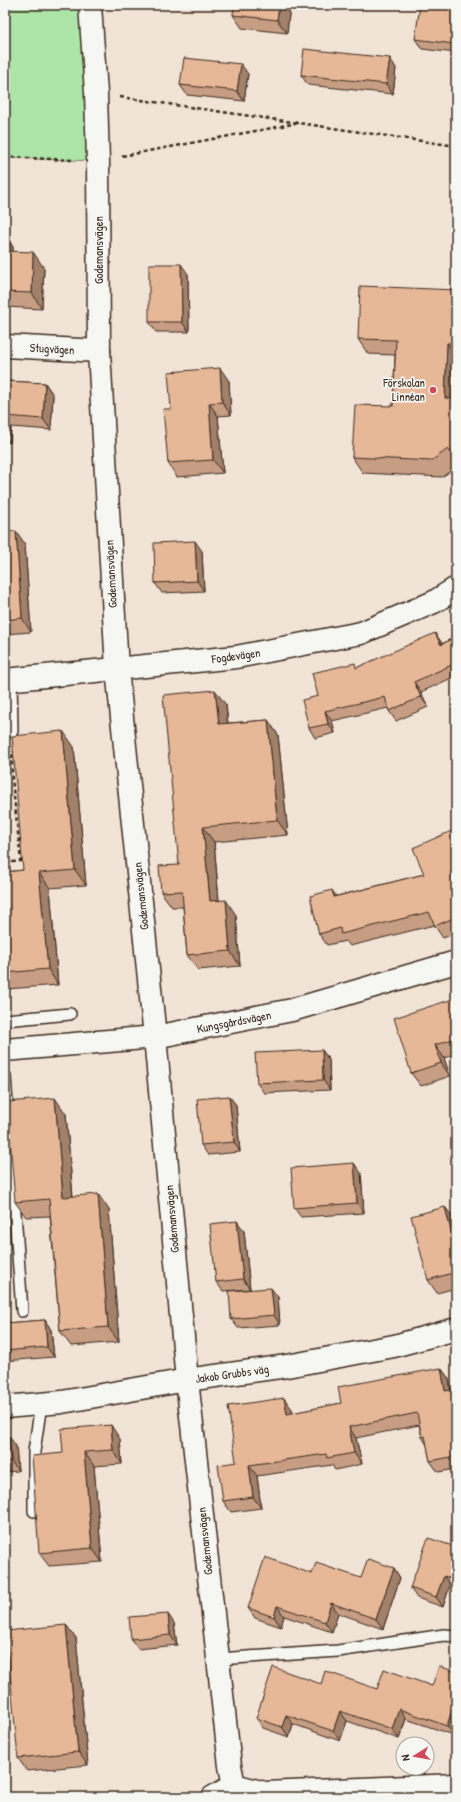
<svg xmlns="http://www.w3.org/2000/svg" width="461" height="1802" font-family="'Patrick Hand',sans-serif">
<rect width="100%" height="100%" fill="#f2e3d7"/>
<filter id="ink" filterUnits="userSpaceOnUse"><feTurbulence type="fractalNoise" baseFrequency=".025" numOctaves="2"/><feDisplacementMap in="SourceGraphic" scale="8" xChannelSelector="R" yChannelSelector="G"/><feConvolveMatrix kernelMatrix="1 2 1 2 8 2 1 2 1" color-interpolation-filters="sRGB"/></filter>
<g filter="url(#ink)">
<!-- green -->
<path fill="#ade4a8" stroke="#748763" d="M5,5h85l8,156 -93,-3z"/>
<g fill="none" stroke-linecap="round" stroke-linejoin="round">
<defs>
<g id="service">
<path d="M5,731h7l-1,-52"/>
<path d="M5,1020l65,-6"/>
<path d="M5,1076l3,41"/>
<path d="M11,1156l11,155"/>
<path d="M34,1511v-59l7,-48"/>
<path d="M218,1659l120,-8 106,-16 12,1"/>
</g>
<g id="minor">
<path d="M90,5l6,88 2,68 1,190 18,318 38,368 32,343 43,386 4,19"/>
<path d="M5,346l94,5"/>
<path d="M5,680l231,-23 125,-24 73,-31 22,-14"/>
<path d="M5,1050l150,-13 137,-27 164,-48"/>
<path d="M5,1407l57,-5 125,-22 100,-14 107,-20 62,-17"/>
<path d="M213,1797l21,-12 31,8 191,-8"/>
</g>
</defs>
<!-- service casing -->
<use href="#service" stroke="#3b2a1e" stroke-width="14"/>
<!-- minor casing -->
<use href="#minor" stroke="#3b2a1e" stroke-width="25"/>
<!-- path -->
<g stroke="#3b2a1e" stroke-width="2.5" stroke-dasharray="4 3" stroke-linecap="butt">
<path d="M120,97l336,49"/>
<path d="M122,156l176,-33"/>
<path d="M5,157l69,3"/>
<path d="M5,863l16,-2 -9,-83v-27"/>
</g>
<!-- service -->
<use href="#service" stroke="#f6f6f2" stroke-width="11"/>
<!-- minor -->
<use href="#minor" stroke="#f6f6f2" stroke-width="22"/>
</g>
<!-- wall -->
<g fill="#c79e83" stroke="#3b2a1e">
<path d="M290,5l-3,28 -45,-5 -9,-13z"/>
<path d="M456,5v48l-34,-4 -7,-10z"/>
<path d="M396,68l-3,26 -85,-9 -7,-10z"/>
<path d="M248,74l-4,27 -57,-6 -7,-10z"/>
<path d="M5,235l8,12v4l31,17 -2,41 -37,-2z"/>
<path d="M188,274l1,58h-33l-7,-10z"/>
<path d="M456,290v177l-14,10 -79,-4 -11,-16 41,-51 2,-51 -27,-1 -10,-15z"/>
<path d="M5,381l40,2 8,12 -2,35 -40,-3 -1,16 -5,-1z"/>
<path d="M229,381l2,34 -13,1 5,57 -46,4 -9,-14 3,-54z"/>
<path d="M5,532l20,12 6,88 -26,2z"/>
<path d="M202,551l2,40 -42,2 -7,-10z"/>
<path d="M456,636v40l-35,16 7,15 -32,14 -7,-10 -1,-3 -56,13 3,12 -20,5 -6,-10 9,-32 40,-29 84,-24v1z"/>
<path d="M226,705l2,18 40,-3 10,15 10,100 -74,7 5,58 17,15 4,51 -42,4 -11,-15 -4,-48h-11l-11,-15 18,-27z"/>
<path d="M74,747l12,138 -36,3 8,97 -51,4 -2,-2v-115l18,-2z"/>
<path d="M456,829v104l-13,5 -9,-13 -84,21 -4,-5 -19,4 -8,-11 18,-38 87,-22z"/>
<path d="M456,998v56l-12,4 6,18 -29,10 -10,-13z"/>
<path d="M322,1050l7,10 1,30 -66,3 -7,-10z"/>
<path d="M229,1096l7,9 4,47 -32,3 -7,-10z"/>
<path d="M66,1114l7,82 36,14 10,132 -48,4 -11,-15 -10,-115 -24,1 -11,-15z"/>
<path d="M361,1173l3,40 -63,4 -7,-9z"/>
<path d="M445,1207l10,13 1,6v62l-19,5 -9,-13z"/>
<path d="M237,1221l7,10 6,58 -27,2 -7,-9z"/>
<path d="M278,1297l2,28 -42,3 -7,-9z"/>
<path d="M45,1320l6,10 3,27 -49,4v-38z"/>
<path d="M441,1368l8,11 2,11 5,-1v80l-18,3 -8,-11 -3,-16 -5,-8 -3,-12 -63,13 6,26 -27,6 -3,-5 -75,11 4,32 -30,4 -8,-11 13,-39 56,-53 1,4 48,-10z"/>
<path d="M5,1436l11,10 2,25 -13,1z"/>
<path d="M120,1439l2,25 -28,2 8,96 -53,4 -10,-13 24,-100z"/>
<path d="M456,1547v40l-6,-2 -7,22 -26,-9 -7,-10z"/>
<path d="M394,1568l6,10 -17,51 -45,-16 -6,19 -48,-16 -3,11 -26,-9 -7,-10 64,-34 49,4z"/>
<path d="M174,1623l3,22 -39,4 -7,-10z"/>
<path d="M66,1625l10,13 12,127 -61,6 -9,-13z"/>
<path d="M456,1672v57l-2,6 -48,-16 -7,20 -52,-18 -7,20 -47,-17 -4,13 -26,-9 -7,-10 65,-34 56,5 55,-3z"/>
</g>
<!-- shaded-wall -->
<g fill="#a2816a" stroke="#3b2a1e">
<path d="M279,5h11l-3,28 -10,-13z"/>
<path d="M456,31v15l-2,-2z"/>
<path d="M390,58l6,10 -3,26 -7,-10z"/>
<path d="M241,64l7,10 -4,27 -7,-10z"/>
<path d="M5,235l8,12 -1,19 -7,-10z"/>
<path d="M33,252l11,16 -2,41 -10,-16z"/>
<path d="M181,264l7,10 1,58 -7,-10z"/>
<path d="M447,343l9,12v59l-11,-16z"/>
<path d="M220,368l9,13 2,34 -9,-13z"/>
<path d="M45,383l8,12 -2,35 -8,-11z"/>
<path d="M209,403l9,13 5,57 -10,-13z"/>
<path d="M5,419l6,8 -1,16 -5,-7z"/>
<path d="M16,531l9,13 6,88 -9,-14z"/>
<path d="M195,541l7,10 2,40 -7,-10z"/>
<path d="M435,633l7,10 5,12 -6,-10z"/>
<path d="M414,682l7,10 7,15 -7,-10z"/>
<path d="M215,690l11,15 3,34 -10,-15z"/>
<path d="M325,711l7,10 3,12 -7,-9z"/>
<path d="M268,720l10,15 10,100 -11,-15z"/>
<path d="M63,731l11,16 12,138 -11,-15z"/>
<path d="M5,745l2,19 -2,-2z"/>
<path d="M203,827l11,15 6,74 -10,-15z"/>
<path d="M451,872l5,7v4z"/>
<path d="M39,873l11,15 8,97 -10,-16z"/>
<path d="M332,890l8,12 -6,-5z"/>
<path d="M226,900l10,15 4,51 -10,-15z"/>
<path d="M435,1045l9,13 6,18 -9,-13z"/>
<path d="M322,1050l7,10 1,30 -7,-10z"/>
<path d="M229,1096l7,9 4,47 -6,-10z"/>
<path d="M55,1098l11,16 8,98 -11,-15z"/>
<path d="M354,1163l7,10 3,40 -7,-10z"/>
<path d="M98,1194l11,16 10,132 -11,-15z"/>
<path d="M445,1207l10,13 1,6v14l-4,-5z"/>
<path d="M237,1221l7,10 6,58 -7,-10z"/>
<path d="M271,1288l7,9 2,28 -6,-10z"/>
<path d="M45,1320l6,10 3,27 -7,-10z"/>
<path d="M441,1368l8,11 4,23 -8,-11z"/>
<path d="M284,1398l8,11 3,16 -8,-11z"/>
<path d="M111,1425l9,14 2,25 -9,-14z"/>
<path d="M349,1427l7,11 6,26 -8,-11z"/>
<path d="M453,1431l3,5v12z"/>
<path d="M9,1436l7,10 2,25 -7,-10z"/>
<path d="M84,1452l10,14 8,96 -10,-14z"/>
<path d="M249,1465l8,11 4,32 -8,-11z"/>
<path d="M394,1568l6,10 -17,51 -7,-10z"/>
<path d="M444,1576l6,9 -7,22 -7,-10z"/>
<path d="M331,1603l7,10 -6,19 -7,-10z"/>
<path d="M277,1606l7,10 -3,11 -7,-10z"/>
<path d="M168,1614l6,9 3,22 -7,-10z"/>
<path d="M66,1625l10,13 12,127 -10,-13z"/>
<path d="M399,1709l7,10 -7,20 -7,-10z"/>
<path d="M452,1709l4,5v15l-2,6 -7,-9z"/>
<path d="M340,1711l7,10 -7,20 -7,-10z"/>
<path d="M286,1715l7,9 -4,13 -7,-10z"/>
</g>
<!-- building -->
<g fill="#e7b898" stroke="#3b2a1e">
<path d="M234,5h45l-2,15 -44,-5z"/>
<path d="M420,5h36v26l-2,13 -39,-5z"/>
<path d="M304,49l86,9 -4,26 -85,-9z"/>
<path d="M184,58l57,6 -4,27 -57,-6z"/>
<path d="M5,251l28,1 -1,41 -27,-1z"/>
<path d="M149,264h32l1,58h-33z"/>
<path d="M360,286l96,4v53h-9l-2,55 11,1v59l-8,-9 -17,12 -79,-4 3,-52 38,1 3,-66 -38,-1z"/>
<path d="M220,368l2,34 -13,1 4,57 -45,3 -5,-54h8l-3,-37z"/>
<path d="M5,381l40,2 -2,36 -38,-3z"/>
<path d="M16,531l6,87 -17,2v-88z"/>
<path d="M195,541l2,40 -42,2 -1,-40z"/>
<path d="M435,633l6,12 15,-9v27l-42,19 7,15 -32,14 -4,-14 -60,14 3,13 -19,4 -7,-28 16,-4 -6,-23 43,-10 1,5z"/>
<path d="M215,690l4,34 49,-4 9,100 -74,7 7,74 16,-1 4,51 -43,4 -5,-64 -21,1 -2,-26 20,-1 -16,-170z"/>
<path d="M63,731l12,139 -36,3 9,96 -43,4v-101l18,-2 -11,-134z"/>
<path d="M456,829v41l-5,2 5,11v34l-21,9 -6,-14 -88,22 -1,-6 -21,6 -9,-38 22,-6 2,7 90,-23 -11,-26z"/>
<path d="M456,998v40l-21,7 6,18 -30,10 -17,-55z"/>
<path d="M322,1050l1,30 -66,3 -2,-30z"/>
<path d="M229,1096l5,46 -33,3 -4,-46z"/>
<path d="M55,1098l8,99 35,-3 10,133 -48,4 -11,-132 -34,3 -8,-100z"/>
<path d="M354,1163l3,40 -63,5 -3,-40z"/>
<path d="M445,1207l7,28 4,-1v38l-28,8 -17,-64z"/>
<path d="M237,1221l6,58 -27,3 -6,-58z"/>
<path d="M271,1288l3,27 -43,4 -2,-28z"/>
<path d="M45,1320l2,27 -42,4v-28z"/>
<path d="M441,1368l4,23 11,-2v41l-3,1 3,17v8l-26,5 -5,-25 -3,1 -5,-24 -68,14 5,26 -27,5 -1,-4 -77,11 4,32 -30,4 -5,-36 18,-3 -8,-56 56,-8 3,16 54,-11 -3,-16z"/>
<path d="M111,1425l2,25 -29,2 8,96 -53,5 -7,-97 31,-3 -2,-24z"/>
<path d="M5,1436h4l2,25 -6,1z"/>
<path d="M428,1538l28,9v33l-12,-4 -8,21 -26,-9z"/>
<path d="M265,1557l47,17 4,-11 45,15 7,-19 26,9 -18,51 -45,-16 -6,19 -48,-16 -3,11 -26,-9z"/>
<path d="M168,1614l2,21 -39,4 -2,-22z"/>
<path d="M66,1625l12,127 -60,6 -12,-127z"/>
<path d="M439,1666l17,6v39l-4,-2 -5,17 -48,-17 -7,20 -52,-18 -7,20 -47,-16 -4,12 -26,-9 17,-51 48,17 4,-13 52,18 7,-20 48,17z"/>
</g>
</g>
<!-- markers -->
<circle fill="#d1495b" stroke="#f6f6f2" stroke-width="1.5" cx="433" cy="390" r="4"/>
<g text-anchor="middle" stroke-width="3.5" stroke-linejoin="round" paint-order="stroke">
<!-- street labels -->
<g font-size="12" fill="#3b2a1e" stroke="#f6f6f2">
<text transform="translate(99 250) rotate(-90)" y="4">Godemansvägen</text>
<text transform="translate(52 349) rotate(3)" y="4">Stugvägen</text>
<text transform="translate(111 574) rotate(-93)" y="4">Godemansvägen</text>
<text transform="translate(236 656) rotate(-8)" y="4">Fogdevägen</text>
<text transform="translate(141 896) rotate(-96)" y="4">Godemansvägen</text>
<text transform="translate(234 1022) rotate(-11)" y="4">Kungsgårdsvägen</text>
<text transform="translate(172 1219) rotate(-95)" y="4">Godemansvägen</text>
<text transform="translate(232 1374) rotate(-8)" y="4">Jakob Grubbs väg</text>
<text transform="translate(205 1541) rotate(-96)" y="4">Godemansvägen</text>
</g>
<!-- poi labels -->
<g font-size="12" fill="#3b2a1e" stroke="#f6f6f2" text-anchor="end">
<text x="425" y="387">Förskolan<tspan x="425" dy="14">Linnéan</tspan></text>
</g>
</g>
<!-- margin -->
<rect width="461" height="1802" fill="none" stroke="#f6f6f2" stroke-width="20"/>
<rect x="10" y="10" width="441" height="1782" fill="none" stroke="#3b2a1e" stroke-width="1.5" filter="url(#ink)"/>
<!-- north arrow -->
<g transform="translate(415 1756) rotate(259)"><circle r="19" fill="#f6f6f2" stroke="#aba49d"/>
<path d="M0-3L7 15L0 10L-7 15Z" fill="#d1495b"/>
<text y="-6" font-size="11" font-weight="bold" text-anchor="middle" fill="#3b2a1e">N</text>
</g>
</svg>
